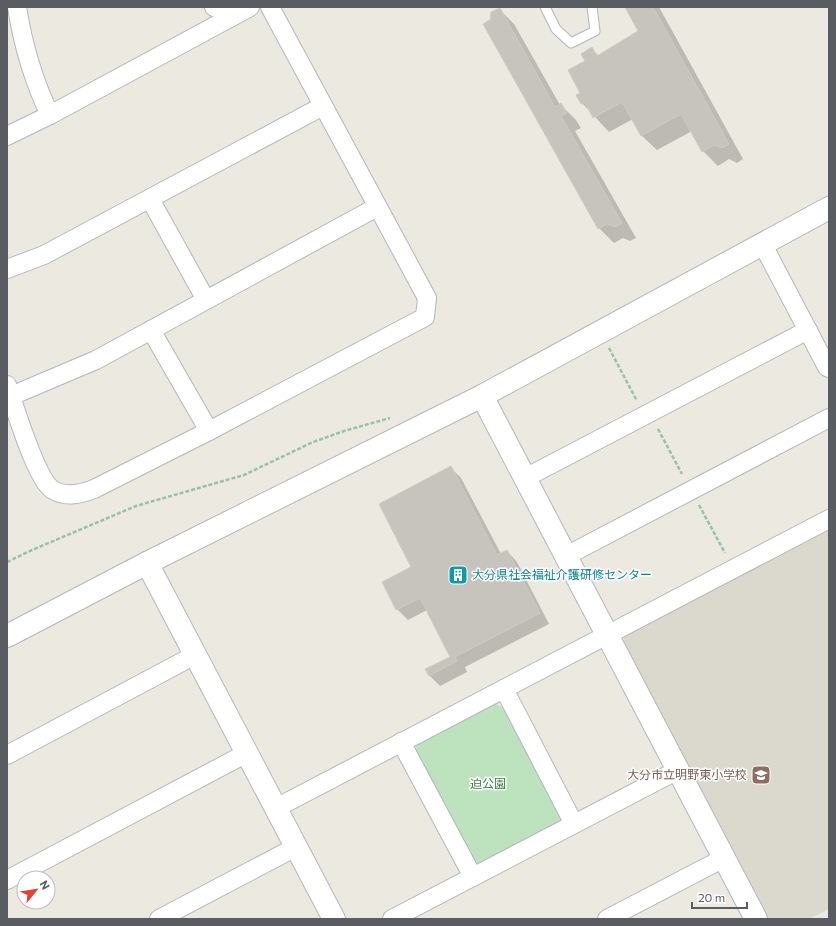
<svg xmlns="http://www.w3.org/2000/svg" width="836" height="926" font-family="Commissioner,'Noto Sans JP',sans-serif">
<rect width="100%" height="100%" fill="#ebe9e0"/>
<!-- education -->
<path fill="#dbd8ce" d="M829,529v380l-20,10h-41l-145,-277 2,-6z"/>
<!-- green -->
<path fill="#bde3be" d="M495,704l10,4 57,106 -1,9 -79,42 -10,-3 -58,-108 3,-9z"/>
<!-- shadow -->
<g fill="#0003">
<path d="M626,7h33l84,152 -6,4 -8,-4 -11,7 -15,-15 -11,-20 -35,19 -15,-14 -9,-17 -24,13 -27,-29 -1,-10 11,-44 7,7 41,-24z"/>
<path d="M499,9l15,15 46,81h1l15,15 5,8 -6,3 61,107 -6,3 -7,-3 -9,5 -15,-15 -108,-208z"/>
<path d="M451,468l10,10 40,76 6,-3 10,11 32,62 -84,43 2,5 -27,14 -11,-11 22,-18 -24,-47 -19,10 -11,-11z"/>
</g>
<!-- building -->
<g fill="#c6c4bd" stroke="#d0cbbf">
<path d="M625,7h28l76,137 -7,4 -8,-3 -12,7 -21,-38 -40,22 -19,-34 -29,16 -8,-16 -4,2 -5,-9 4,-2 -12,-23 17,-9 -4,-7 11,-7 5,9 41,-25z"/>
<path d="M500,8l55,99 6,-4 6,10 -6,3 61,107 -7,4 -8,-3 -9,5 -115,-205 7,-4 1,-8z"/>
<path d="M451,466l46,89 10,-5 33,63 -85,44 2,4 -28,15 -4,-7 25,-12 -30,-59 -24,12 -14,-28 29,-15 -32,-63z"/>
</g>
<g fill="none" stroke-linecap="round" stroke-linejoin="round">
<defs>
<path id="service" d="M545,7l11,22 15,14 24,-12 -3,-24"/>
<g id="minor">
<path d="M17,7c6,38 16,73 33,108"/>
<path d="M214,7l18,10"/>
<path d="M7,136l43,-21 200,-108"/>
<path d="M150,199l56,101"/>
<path d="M763,245l64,122 2,1"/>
<path d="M7,269l37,-14 279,-149"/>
<path d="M151,330l58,101"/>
<path d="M7,385c8,22 29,95 46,105 13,8 28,4 41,-1l115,-58 216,-114 2,-19 -157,-291"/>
<path d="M11,396l85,-36 281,-153"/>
<path d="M525,478l283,-148"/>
<path d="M566,556l263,-138"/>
<path d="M504,689l70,135"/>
<path d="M401,742l72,135"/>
<path d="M7,755l188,-100"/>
<path d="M276,808l553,-289"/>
<path d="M7,880l240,-127"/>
<path d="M159,919l137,-72"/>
<path d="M392,919l286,-149"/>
<path d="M607,919l117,-61"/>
</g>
<g id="tertiary">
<path d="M482,396l274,523"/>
<path d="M147,563l187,356"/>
<path d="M7,636l140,-73 335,-167 347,-188"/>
</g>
</defs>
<!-- service casing -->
<use href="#service" stroke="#b3b6bb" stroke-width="11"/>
<!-- minor casing -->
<use href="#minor" stroke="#b3b6bb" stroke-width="20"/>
<!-- tertiary casing -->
<use href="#tertiary" stroke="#b3b6bb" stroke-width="24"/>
<!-- path -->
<g stroke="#97c3a4" stroke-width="2.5" stroke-dasharray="4 2" stroke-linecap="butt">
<path d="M609,348l28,53"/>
<path d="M658,429l24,45"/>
<path d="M699,505l26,48"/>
<path d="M7,562l25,-12 104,-44 108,-31 69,-33 31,-11 46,-13"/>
</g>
<!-- service -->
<use href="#service" stroke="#fff" stroke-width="9"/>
<!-- minor -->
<use href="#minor" stroke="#fff" stroke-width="18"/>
<!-- tertiary -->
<use href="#tertiary" stroke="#fff" stroke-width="22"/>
</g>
<!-- icons -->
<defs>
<symbol id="building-square" viewBox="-11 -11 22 22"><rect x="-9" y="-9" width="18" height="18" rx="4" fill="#0f9aa8" stroke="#fff"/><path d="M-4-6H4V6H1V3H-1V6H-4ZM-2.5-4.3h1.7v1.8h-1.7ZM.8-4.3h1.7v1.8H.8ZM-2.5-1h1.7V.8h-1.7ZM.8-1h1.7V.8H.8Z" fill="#fff"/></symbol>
<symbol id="school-square" viewBox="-11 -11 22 22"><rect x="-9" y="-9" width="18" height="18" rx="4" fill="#8d6e63" stroke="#fff"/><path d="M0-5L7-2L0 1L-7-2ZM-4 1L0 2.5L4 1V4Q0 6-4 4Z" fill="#fff"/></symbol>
</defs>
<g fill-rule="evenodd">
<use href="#building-square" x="447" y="564" width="22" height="22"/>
<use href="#school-square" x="750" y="764" width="22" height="22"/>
</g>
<g text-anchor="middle" stroke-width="3" stroke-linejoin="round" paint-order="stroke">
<!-- culture labels -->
<g font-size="12" fill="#0d838f" stroke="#fff" text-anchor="start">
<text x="472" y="579">大分県社会福祉介護研修センター</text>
</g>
<!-- education labels -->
<g font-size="12" fill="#785e54" stroke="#fff" text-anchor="end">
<text x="747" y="779">大分市立明野東小学校</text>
</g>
<!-- park labels -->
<g font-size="12" fill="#37813d" stroke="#fff">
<text x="488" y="788">迫公園</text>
</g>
</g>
<!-- border -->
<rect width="836" height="926" fill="none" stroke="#595c61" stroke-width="16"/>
<!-- north arrow -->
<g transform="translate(36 890) rotate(60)"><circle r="19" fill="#ffffff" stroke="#bdbec0"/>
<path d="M0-3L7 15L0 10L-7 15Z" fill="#e24330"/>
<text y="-6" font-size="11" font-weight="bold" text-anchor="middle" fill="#595c61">N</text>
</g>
<!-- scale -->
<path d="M692 902v6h55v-6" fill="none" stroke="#595c61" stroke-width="2"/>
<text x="698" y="902" font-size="12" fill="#595c61" stroke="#ffffff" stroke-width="3" paint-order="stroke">20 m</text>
</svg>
